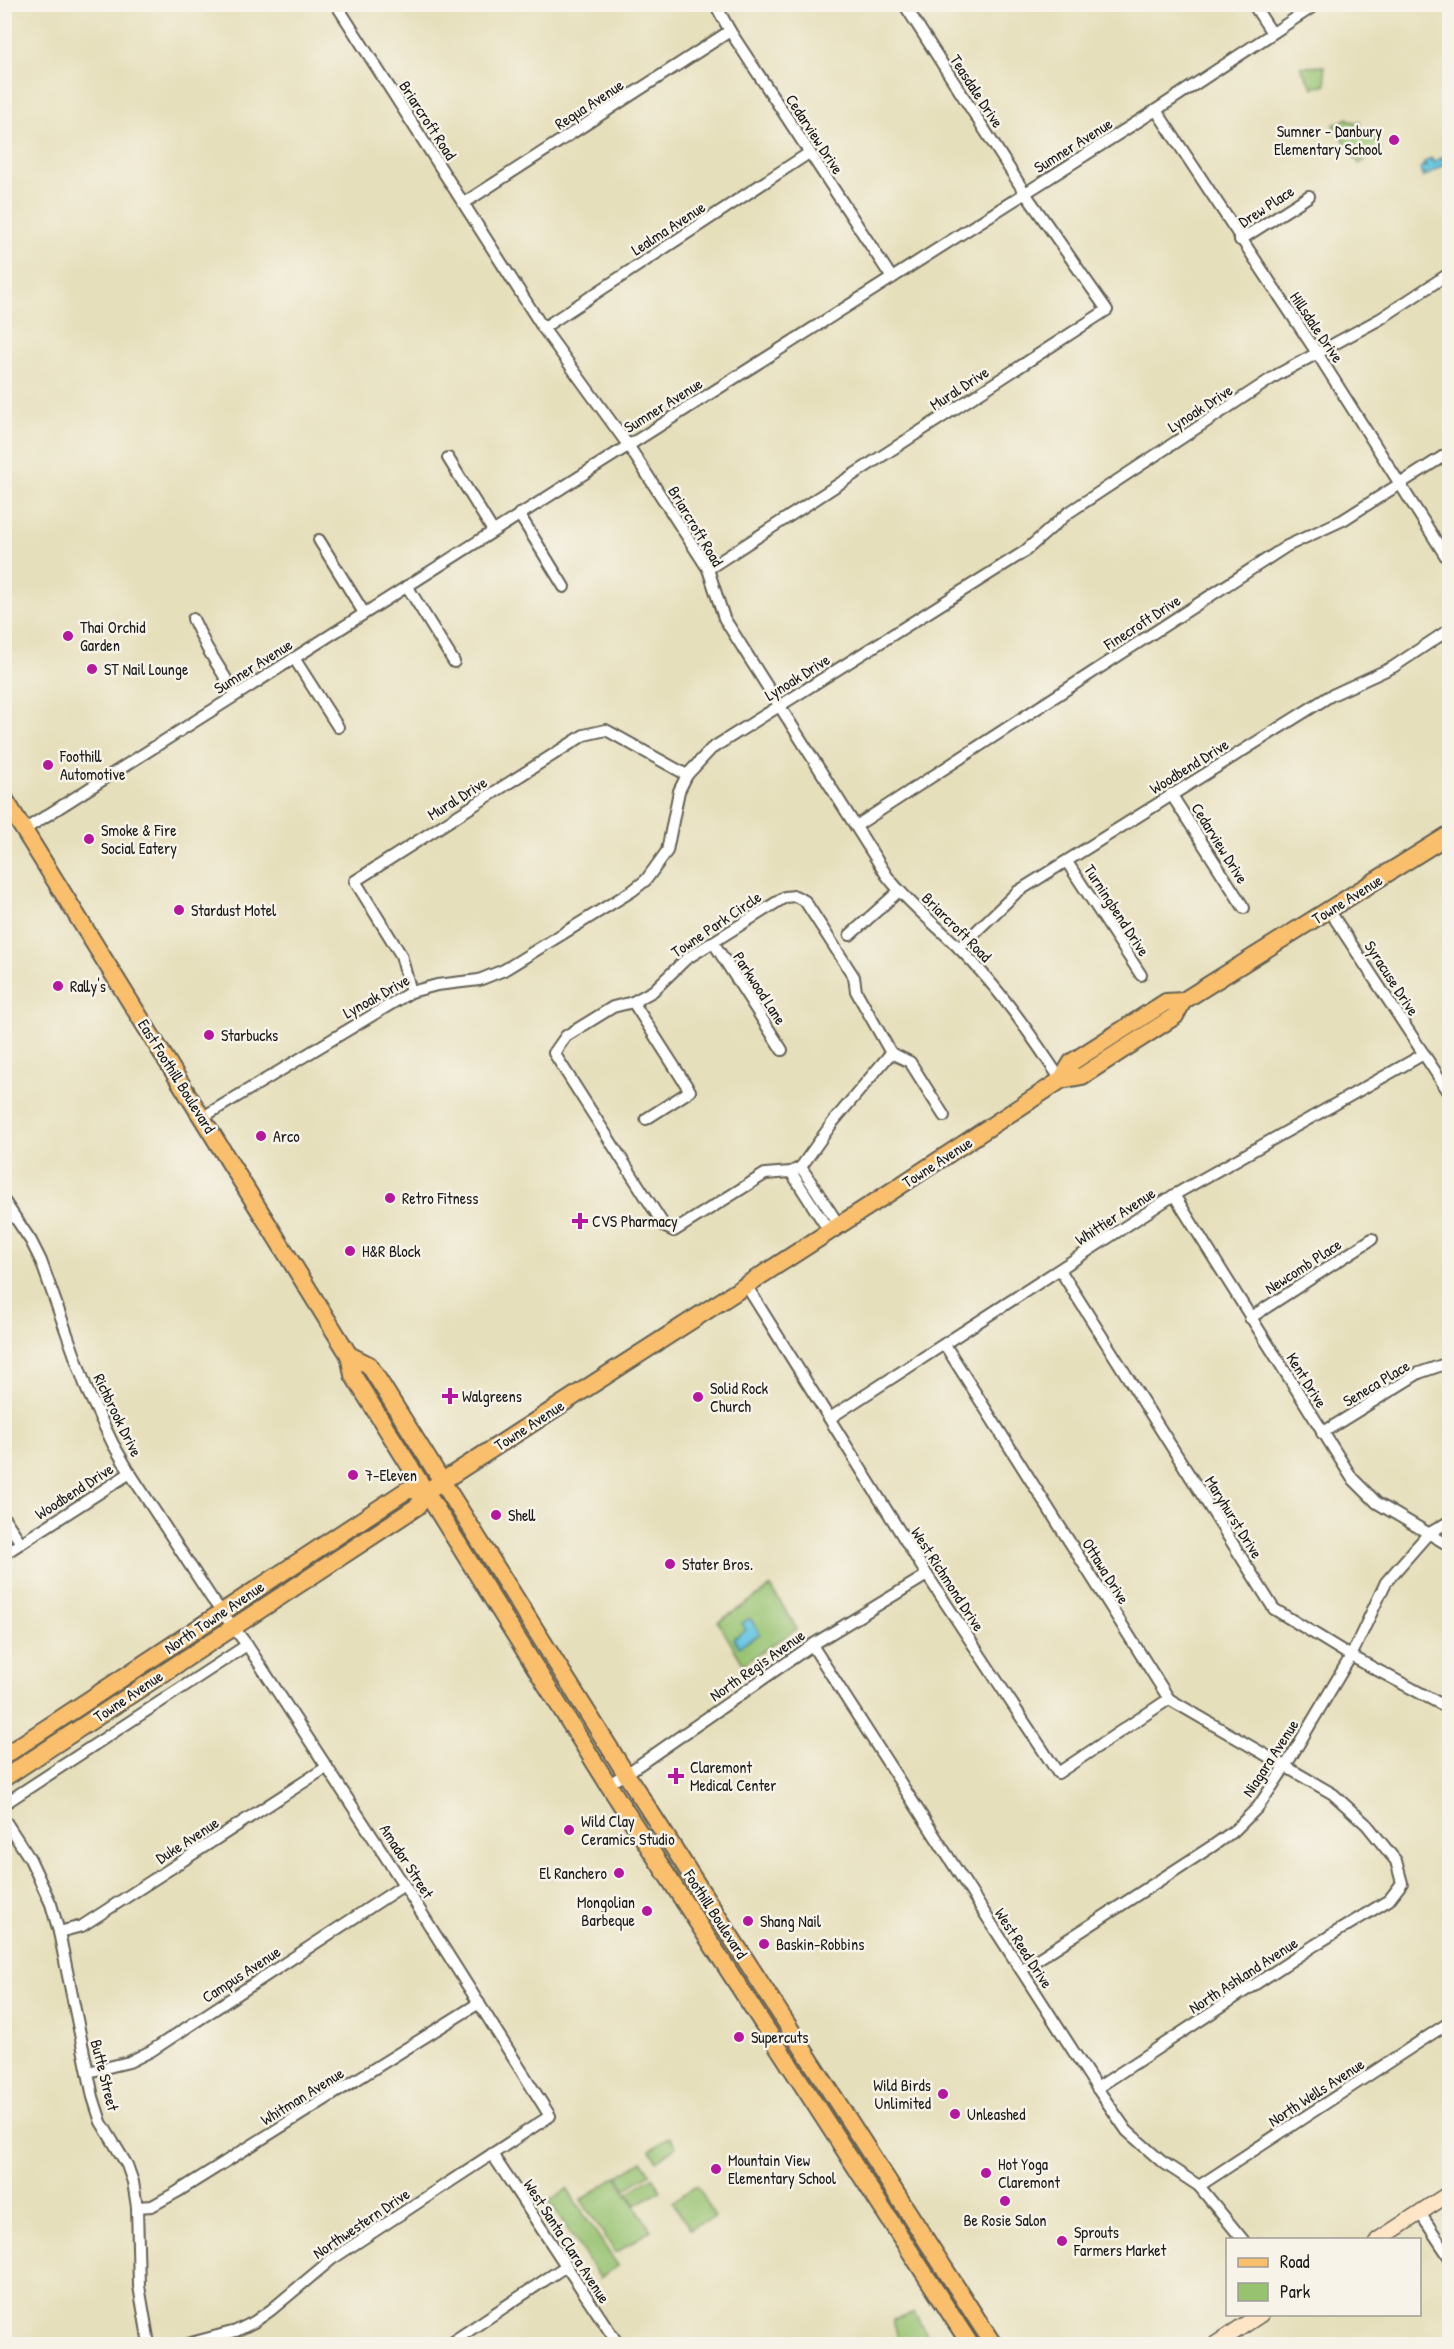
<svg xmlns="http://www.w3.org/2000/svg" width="1454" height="2349" font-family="'Patrick Hand',sans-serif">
<rect width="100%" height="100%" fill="#f7f3e8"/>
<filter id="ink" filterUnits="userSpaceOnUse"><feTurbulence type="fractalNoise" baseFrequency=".0167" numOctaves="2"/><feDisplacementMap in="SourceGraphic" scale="12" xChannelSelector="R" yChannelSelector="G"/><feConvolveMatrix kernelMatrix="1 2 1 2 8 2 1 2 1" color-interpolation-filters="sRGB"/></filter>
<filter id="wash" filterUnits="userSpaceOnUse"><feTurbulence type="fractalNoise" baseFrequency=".008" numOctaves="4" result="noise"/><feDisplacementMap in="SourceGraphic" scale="24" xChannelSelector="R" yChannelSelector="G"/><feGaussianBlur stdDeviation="1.35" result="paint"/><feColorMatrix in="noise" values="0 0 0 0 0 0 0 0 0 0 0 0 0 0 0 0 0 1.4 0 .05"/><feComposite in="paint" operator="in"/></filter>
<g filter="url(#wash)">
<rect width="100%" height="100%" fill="#e6dfbb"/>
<!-- green -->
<g fill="#97c371" stroke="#5a7046" stroke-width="1.5">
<path d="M1324,66l2,18 -13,4 -13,-21z"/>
<path d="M1348,118l1,3h4l1,2 6,-1v12h11l10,14v2l-22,14 -26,-39z"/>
<path d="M771,1587l26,42 -54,35 -25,-42z"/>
<path d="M670,2137l6,10 -20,14 -6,-11z"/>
<path d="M642,2161l8,12 -24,16 -8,-13z"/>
<path d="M616,2177l35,53 -35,23 -35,-53z"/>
<path d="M652,2177l9,13 -25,15 -8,-12z"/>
<path d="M697,2185l18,32 -25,12 -18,-27z"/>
<path d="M567,2189l51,77 -18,12 -51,-77z"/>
<path d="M914,2312l18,32h-32l-7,-24z"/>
</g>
<!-- water -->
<g fill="#62c4e0" stroke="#3f707e" stroke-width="1.5">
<path d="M1442,157l4,6 -23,15 -1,-2 3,-3h-4l-1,-4 3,-4 4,3 -3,-6 7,-4 3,5z"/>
<path d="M750,1618l10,16 -21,13 -6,-9 13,-8 -4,-7z"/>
</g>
</g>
<g filter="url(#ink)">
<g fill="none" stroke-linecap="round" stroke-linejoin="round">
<defs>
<g id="street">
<path d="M336,4l207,324 85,117 80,124 16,49 163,258c21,27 48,48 72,72 41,41 70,84 102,132"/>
<path d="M502,4h9"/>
<path d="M715,4l15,27 162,247"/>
<path d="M1253,4l19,29"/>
<path d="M1156,110l161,243 133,210"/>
<path d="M464,203l266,-172"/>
<path d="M1240,240l69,-44"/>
<path d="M543,328l266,-175"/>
<path d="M448,458l45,73"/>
<path d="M519,514l45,73"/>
<path d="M319,540l45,73"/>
<path d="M708,569l399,-259 -82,-117 -121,-189"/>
<path d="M407,586l47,76"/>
<path d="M193,619l14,29 29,47"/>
<path d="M294,658l44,69"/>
<path d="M1171,794l73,114"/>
<path d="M856,826l431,-280 56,-26 107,-68"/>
<path d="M24,830l1132,-720 161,-106"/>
<path d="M1067,862l74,113"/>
<path d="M795,896l10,5 49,76 2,14 35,62 -58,69 -32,45 -10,5 -26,2 -91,57 -9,-4 -111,-174 12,-17 47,-29 20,-5 20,-11 33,-32 99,-62z"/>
<path d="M1329,910l121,184"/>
<path d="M850,935l49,-44"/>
<path d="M713,942l69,108"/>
<path d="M959,948l58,-56 313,-196 63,-29 57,-38"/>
<path d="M411,992l-10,-37 -46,-74 229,-146 22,-5 81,45"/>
<path d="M633,1002l57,89 -44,28"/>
<path d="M891,1053l19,9 34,54"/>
<path d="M203,1117l208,-125 26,-7 42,-5 25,-10 128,-79 14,-11 21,-29 12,-60 8,-16 24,-26 313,-197 44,-39 209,-138 103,-56 70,-46"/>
<path d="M801,1167l38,58"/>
<path d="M791,1172l38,59"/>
<path d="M1174,1195l178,283 25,25 73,43"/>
<path d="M4,1201l27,40 10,20 46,129 26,54 17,29 82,126 35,46 157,240 146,231 -218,143 -61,51 -17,12 -18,9 -49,13"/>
<path d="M1060,1270l214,339 77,47 99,53"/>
<path d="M746,1285l181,290 131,198 111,-74"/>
<path d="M1250,1318l122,-79"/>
<path d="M945,1345l224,354 164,95 34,31 29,36 6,22 -13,17 -74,45 -218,143"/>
<path d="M830,1418l344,-223 250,-141"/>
<path d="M1322,1433l97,-60 29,-10"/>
<path d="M4,1518l17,25"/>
<path d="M4,1554l126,-81"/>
<path d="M812,1645l285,443 30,43 34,30 38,25 44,54"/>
<path d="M608,1784l18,-10 186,-129 115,-70"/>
<path d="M4,1804l243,-159"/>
<path d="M4,1819l26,40 21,45 8,28 34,165 8,25 26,43 6,17 4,25 2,79 10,58"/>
<path d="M59,1932l23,-6 245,-159"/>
<path d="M1021,1970l193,-125 21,-15 23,-23 27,-40 66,-111 35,-74 42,-48 22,-13"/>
<path d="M88,2072l41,-10 22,-11 253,-166"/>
<path d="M492,2154l126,190"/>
<path d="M1199,2186l251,-164"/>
<path d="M137,2207l15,-1 25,-14 302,-189"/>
<path d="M1420,2213l30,45"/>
<path d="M449,2344l117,-78"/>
</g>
<g id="secondary">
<path d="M1378,2240l72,-47"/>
<path d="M1216,2344l45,-30"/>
</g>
<g id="primary">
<path d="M4,798l345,557 4,20 255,409 362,560"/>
<path d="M1061,1080l11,-18 94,-60 17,-1 267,-167"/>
<path d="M349,1355l20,10 257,409 367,570"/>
<path d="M4,1756l403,-266 20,1"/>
<path d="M4,1778l414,-272 9,-15 462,-298 172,-113 21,-4 93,-60 8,-15"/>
</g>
</defs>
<!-- street casing -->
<use href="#street" stroke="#636054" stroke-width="14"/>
<!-- secondary casing -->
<use href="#secondary" stroke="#636054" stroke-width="18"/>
<!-- primary casing -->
<use href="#primary" stroke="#636054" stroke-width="20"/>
<!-- street -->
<use href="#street" stroke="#fff" stroke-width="10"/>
<!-- secondary -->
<use href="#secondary" stroke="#fde5c5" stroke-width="15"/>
<!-- primary -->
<use href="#primary" stroke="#f9bf6d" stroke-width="16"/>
</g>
</g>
<!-- markers -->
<g fill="#b5179e" stroke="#f7f3e8" stroke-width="2">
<circle cx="1394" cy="140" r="6"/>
<circle cx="68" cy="636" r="6"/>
<circle cx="92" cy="669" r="6"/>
<circle cx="48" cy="765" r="6"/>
<circle cx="89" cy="839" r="6"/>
<circle cx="179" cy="910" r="6"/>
<circle cx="58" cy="986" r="6"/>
<circle cx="209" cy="1035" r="6"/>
<circle cx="261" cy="1136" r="6"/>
<circle cx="390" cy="1198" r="6"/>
<path d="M577 1212h6v6h6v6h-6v6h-6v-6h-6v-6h6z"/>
<circle cx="350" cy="1251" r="6"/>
<path d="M447 1387h6v6h6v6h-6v6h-6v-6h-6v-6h6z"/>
<circle cx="698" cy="1397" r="6"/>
<circle cx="353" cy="1475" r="6"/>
<circle cx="496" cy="1515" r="6"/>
<circle cx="670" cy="1564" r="6"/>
<path d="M673 1767h6v6h6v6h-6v6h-6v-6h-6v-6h6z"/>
<circle cx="569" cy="1830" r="6"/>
<circle cx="619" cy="1873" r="6"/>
<circle cx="647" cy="1911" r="6"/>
<circle cx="748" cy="1921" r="6"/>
<circle cx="764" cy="1944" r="6"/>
<circle cx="739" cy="2037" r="6"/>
<circle cx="943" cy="2094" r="6"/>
<circle cx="955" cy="2114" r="6"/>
<circle cx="716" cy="2169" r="6"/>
<circle cx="986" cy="2173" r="6"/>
<circle cx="1005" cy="2201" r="6"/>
<circle cx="1062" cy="2241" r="6"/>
</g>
<g text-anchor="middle" stroke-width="5" stroke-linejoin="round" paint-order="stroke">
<!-- street labels -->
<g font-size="16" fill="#1c1c1c" stroke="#f7f3e8">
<text transform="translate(977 91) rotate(57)" y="6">Teasdale Drive</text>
<text transform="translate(589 104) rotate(-33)" y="6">Requa Avenue</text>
<text transform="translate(428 120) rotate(57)" y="6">Briarcroft Road</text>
<text transform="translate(815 134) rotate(57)" y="6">Cedarview Drive</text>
<text transform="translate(1073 145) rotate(-32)" y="6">Sumner Avenue</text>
<text transform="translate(1266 206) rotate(-33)" y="6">Drew Place</text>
<text transform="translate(668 228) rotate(-33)" y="6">Lealma Avenue</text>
<text transform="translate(1317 327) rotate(56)" y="6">Hillsdale Drive</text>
<text transform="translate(959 388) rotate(-33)" y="6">Mural Drive</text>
<text transform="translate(663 405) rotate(-32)" y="6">Sumner Avenue</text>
<text transform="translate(1200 408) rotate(-33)" y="6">Lynoak Drive</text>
<text transform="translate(696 526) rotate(59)" y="6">Briarcroft Road</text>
<text transform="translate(1142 622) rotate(-33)" y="6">Finecroft Drive</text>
<text transform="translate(253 666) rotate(-32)" y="6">Sumner Avenue</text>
<text transform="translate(797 677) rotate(-32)" y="6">Lynoak Drive</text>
<text transform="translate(1189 766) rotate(-32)" y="6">Woodbend Drive</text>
<text transform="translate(457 798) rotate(-32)" y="6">Mural Drive</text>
<text transform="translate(1220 843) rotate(58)" y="6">Cedarview Drive</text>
<text transform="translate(1347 899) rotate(-32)" y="6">Towne Avenue</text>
<text transform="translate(1117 910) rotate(57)" y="6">Turningbend Drive</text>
<text transform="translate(716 924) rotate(-34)" y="6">Towne Park Circle</text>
<text transform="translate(957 927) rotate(45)" y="6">Briarcroft Road</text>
<text transform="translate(1392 978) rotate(57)" y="6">Syracuse Drive</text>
<text transform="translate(760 988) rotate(57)" y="6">Parkwood Lane</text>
<text transform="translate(376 996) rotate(-29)" y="6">Lynoak Drive</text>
<text transform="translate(177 1076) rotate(58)" y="6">East Foothill Boulevard</text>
<text transform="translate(937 1162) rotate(-33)" y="6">Towne Avenue</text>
<text transform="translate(1115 1216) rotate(-33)" y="6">Whittier Avenue</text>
<text transform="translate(1303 1266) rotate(-33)" y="6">Newcomb Place</text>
<text transform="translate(1307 1380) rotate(58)" y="6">Kent Drive</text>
<text transform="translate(1376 1383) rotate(-31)" y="6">Seneca Place</text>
<text transform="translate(118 1415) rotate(64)" y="6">Richbrook Drive</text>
<text transform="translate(529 1425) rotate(-33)" y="6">Towne Avenue</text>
<text transform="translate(74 1491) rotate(-33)" y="6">Woodbend Drive</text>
<text transform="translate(1234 1517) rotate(58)" y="6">Maryhurst Drive</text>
<text transform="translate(1106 1571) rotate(58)" y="6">Ottawa Drive</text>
<text transform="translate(948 1579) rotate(57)" y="6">West Richmond Drive</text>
<text transform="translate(214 1617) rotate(-34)" y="6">North Towne Avenue</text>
<text transform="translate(757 1665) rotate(-35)" y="6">North Regis Avenue</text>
<text transform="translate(128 1696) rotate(-34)" y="6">Towne Avenue</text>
<text transform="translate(1270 1758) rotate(-57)" y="6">Niagara Avenue</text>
<text transform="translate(187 1840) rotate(-33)" y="6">Duke Avenue</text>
<text transform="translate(407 1861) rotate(57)" y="6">Amador Street</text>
<text transform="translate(716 1914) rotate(57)" y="6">Foothill Boulevard</text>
<text transform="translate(1024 1948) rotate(57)" y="6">West Reed Drive</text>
<text transform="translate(241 1974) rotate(-33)" y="6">Campus Avenue</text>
<text transform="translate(1243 1975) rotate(-33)" y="6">North Ashland Avenue</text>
<text transform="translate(105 2075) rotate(76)" y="6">Butte Street</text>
<text transform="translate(1316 2092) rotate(-33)" y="6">North Wells Avenue</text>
<text transform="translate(302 2096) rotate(-32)" y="6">Whitman Avenue</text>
<text transform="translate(361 2223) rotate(-34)" y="6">Northwestern Drive</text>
<text transform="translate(567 2241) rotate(57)" y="6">West Santa Clara Avenue</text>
</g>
<!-- poi labels -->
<g font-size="16" fill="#1c1c1c" stroke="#f7f3e8" text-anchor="start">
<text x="1382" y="137" text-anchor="end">Sumner - Danbury<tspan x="1382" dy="18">Elementary School</tspan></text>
<text x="80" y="633">Thai Orchid<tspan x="80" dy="18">Garden</tspan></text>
<text x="104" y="675">ST Nail Lounge</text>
<text x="60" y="762">Foothill<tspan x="60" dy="18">Automotive</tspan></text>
<text x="101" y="836">Smoke &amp; Fire<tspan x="101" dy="18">Social Eatery</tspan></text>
<text x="191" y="916">Stardust Motel</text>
<text x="70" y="992">Rally's</text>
<text x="221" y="1041">Starbucks</text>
<text x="273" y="1142">Arco</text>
<text x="402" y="1204">Retro Fitness</text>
<text x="592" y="1227">CVS Pharmacy</text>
<text x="362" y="1257">H&amp;R Block</text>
<text x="710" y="1394">Solid Rock<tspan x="710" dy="18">Church</tspan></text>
<text x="462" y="1402">Walgreens</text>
<text x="365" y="1481">7-Eleven</text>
<text x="508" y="1521">Shell</text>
<text x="682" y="1570">Stater Bros.</text>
<text x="690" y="1773">Claremont<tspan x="690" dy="18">Medical Center</tspan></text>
<text x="581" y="1827">Wild Clay<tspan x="581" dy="18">Ceramics Studio</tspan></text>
<text x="607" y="1879" text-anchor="end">El Ranchero</text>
<text x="635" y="1908" text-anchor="end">Mongolian<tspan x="635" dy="18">Barbeque</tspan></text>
<text x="760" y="1927">Shang Nail</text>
<text x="776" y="1950">Baskin-Robbins</text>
<text x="751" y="2043">Supercuts</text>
<text x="931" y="2091" text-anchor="end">Wild Birds<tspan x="931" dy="18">Unlimited</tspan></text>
<text x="967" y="2120">Unleashed</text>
<text x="728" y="2166">Mountain View<tspan x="728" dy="18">Elementary School</tspan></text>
<text x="998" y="2170">Hot Yoga<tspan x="998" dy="18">Claremont</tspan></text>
<text x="1005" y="2226" text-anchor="middle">Be Rosie Salon</text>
<text x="1074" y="2238">Sprouts<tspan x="1074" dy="18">Farmers Market</tspan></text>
</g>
</g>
<!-- margin -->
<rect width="1454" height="2349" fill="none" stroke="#f7f3e8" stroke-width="24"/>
<!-- legend -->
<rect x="1226" y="2238" width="195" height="78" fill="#f7f3e8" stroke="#9f9d96" stroke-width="1.5"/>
<rect x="1238" y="2258" width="30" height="9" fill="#f9bf6d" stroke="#9f9d96" stroke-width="1.5"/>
<text x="1280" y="2268" font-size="18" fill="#1c1c1c">Road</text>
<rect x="1238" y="2283" width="30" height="18" fill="#97c371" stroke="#9f9d96" stroke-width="1.5"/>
<text x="1280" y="2298" font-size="18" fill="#1c1c1c">Park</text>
</svg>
